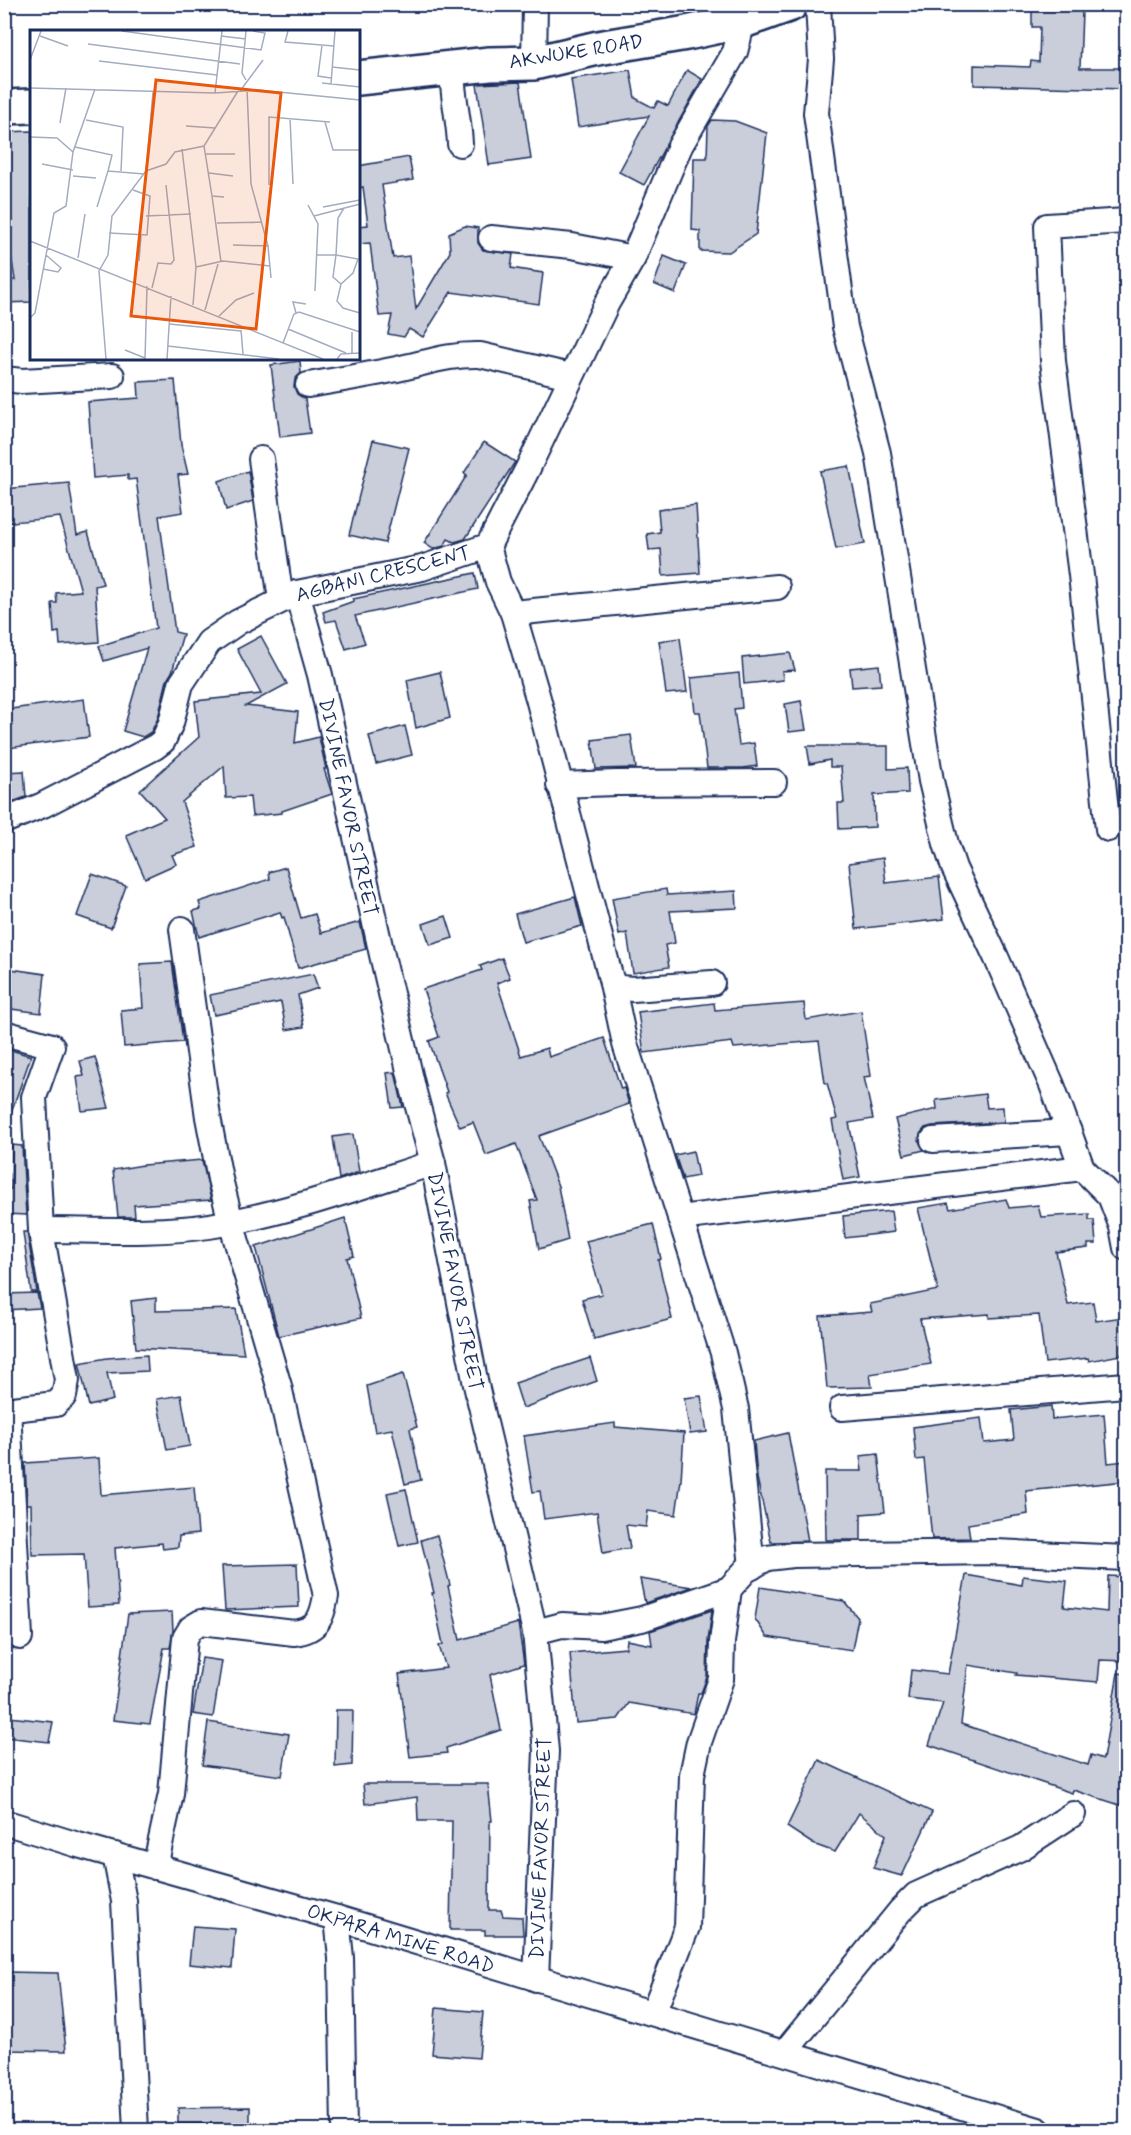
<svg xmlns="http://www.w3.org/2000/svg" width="1131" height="2135" font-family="Mynerve,sans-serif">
<rect width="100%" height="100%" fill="#fff"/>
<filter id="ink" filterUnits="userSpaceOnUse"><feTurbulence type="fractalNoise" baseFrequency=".0167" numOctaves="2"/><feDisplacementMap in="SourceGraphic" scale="12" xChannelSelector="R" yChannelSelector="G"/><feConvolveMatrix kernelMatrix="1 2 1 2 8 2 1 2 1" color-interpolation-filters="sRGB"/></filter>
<g filter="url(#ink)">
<!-- building -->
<g fill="#caceda" stroke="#1b2f5e" stroke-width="1.5">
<path d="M1032,10l50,1 -2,57h46v21l-152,-4v-20l56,2 1,-6 8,1 1,-35h-8z"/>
<path d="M630,70l5,28 19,10 4,-7 10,5 19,-36 15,9 -58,106 -25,-13 30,-56 -71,11 -7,-48z"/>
<path d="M520,82l11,77 -42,6 -12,-81z"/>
<path d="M712,120l23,1 32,12 -11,101 -27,18 -29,-1v-20l-8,-1 2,-72h13l1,-32z"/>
<path d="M32,131v171l-28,1v-23h11l-11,-70v-78z"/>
<path d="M409,157l4,23 -31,5 11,73 16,-2 7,53 34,-57 -1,-19 16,-7 13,2v15l5,7 30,4 -2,14 32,5 -4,31 -88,-12 -28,45 -14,-8 -5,8 -16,-3 4,-19 -13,1 -9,-73 -12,1v-18l10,-1 -5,-38 -5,1v-22z"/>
<path d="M664,256l22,9 -11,28 -21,-9z"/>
<path d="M300,361l1,12 -6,6 -1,8 3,7 8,5 5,34 -30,4 -9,-72z"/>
<path d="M175,380l6,65 7,29 -10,1 5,37 -24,4 16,116 8,2 -11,38 -5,8 -9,38 -7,14 -8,5 -20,-6 24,-83 -43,13 -5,-15 57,-18 -20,-149 -8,1v-5l-35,3 -5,-76 51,-4 -1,-16z"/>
<path d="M373,440l36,8 -24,95 -36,-8z"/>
<path d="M484,442l31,20 -50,77 -11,3 -6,-3 -4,7 -11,3 -9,-6 43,-68 -3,-2z"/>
<path d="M849,466l16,78 -29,5 -16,-78z"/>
<path d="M248,471l5,30 -27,9 -7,-29z"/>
<path d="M69,483l8,52 11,-3 15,52 -8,2 4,56 -39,3 -1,-13 -5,1 -2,-30h5l-1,-10 25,-2 -21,-74 -56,6v-34z"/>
<path d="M696,505l4,68 -37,3 -2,-27 -12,1 -2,-16 13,-2 -2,-22z"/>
<path d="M475,573l3,16 -123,27 10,27 -19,6 -10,-29 -10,2 -3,-10 31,-11 -1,-2z"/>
<path d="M261,636l26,48 -41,22 52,6 -3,31 24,-6 7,32h-2l8,25 -50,17v2l-30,3 -2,-19 -24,1 -2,-32 -42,36 15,45 -25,8 4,9 -31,14 -19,-43 39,-17 -25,-28 59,-53 -4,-36 66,-7 -24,-45z"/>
<path d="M680,638l7,54 -21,2 -7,-53z"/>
<path d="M790,653l5,17 -13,1 1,9 -39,4 -2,-26z"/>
<path d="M879,665l2,20 -29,2 -2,-19z"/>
<path d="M440,672l10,46 -34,10 -9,-48z"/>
<path d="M739,673l3,35 -8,1 5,36 15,-2 3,23 -14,2h-36l-7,-56h-5l-4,-34z"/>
<path d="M84,699l5,38 -81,11 -4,-38z"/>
<path d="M801,701l5,29 -17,2 -4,-28z"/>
<path d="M405,726l7,29 -36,9 -7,-28z"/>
<path d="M631,735l5,33 -40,1 -4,-29z"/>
<path d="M807,746h81v23l19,-1 1,25 -34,2 1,32 -36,2 -1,-26h6l-3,-36h-11v-7l-20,4z"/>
<path d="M24,771l2,26 -22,8v-33z"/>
<path d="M883,858l3,25 53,-6 5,42 -88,10 -7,-66z"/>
<path d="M286,867l15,51 14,-4 6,19 39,-11 6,27 -68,19 -14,-51 -2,1 -2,-6 -81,25 -6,-26 8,-2 -2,-7 71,-23 -1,-7z"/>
<path d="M92,874l34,12 -15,42 -34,-12z"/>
<path d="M666,889l1,6 69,-4 1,17 -67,3 5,32 -10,2 4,22 -36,6 -6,-40 -8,2 -7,-37z"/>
<path d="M575,897l7,29 -59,16 -8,-28z"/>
<path d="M446,916l7,22 -23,7 -7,-21z"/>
<path d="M502,958l8,20 -13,5 24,73 26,-8 2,9 55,-19 17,51 3,-1 5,16 -90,32 19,50 10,54 -29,9 -9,-48 7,-1 -21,-56 -30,11 -13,-33 -13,5 -15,-34 2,-1 -18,-51 10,-4 -16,-48 59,-19 -2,-4z"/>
<path d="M172,962l11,80 -59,5 -3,-37 22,-2 -3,-44z"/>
<path d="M4,968l41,6 -4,39 -37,-5z"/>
<path d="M313,974l5,14 -20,7 6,32 -18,3 -5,-28 -67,13 -4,-20z"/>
<path d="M714,1003l1,7 89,-7 2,17 55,-9 10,65 -7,1 9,42 -24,4 11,54 -17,3 -11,-60 5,-1 -10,-36h-2l-6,-42 -85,7 -2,-6 -88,11 -6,-41z"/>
<path d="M4,1048l27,8 -24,68 -3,-1z"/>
<path d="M95,1057l14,51 -27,3 -5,-34 7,-1 -4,-15z"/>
<path d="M395,1072l8,35 -11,1 -5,-35z"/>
<path d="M985,1094l2,14 16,-1 1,15 -72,4 -7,2 -5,6 -1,7 5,9 -20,5 -9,-36 42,-10 -1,-9z"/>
<path d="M353,1134l6,38 -20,7 -6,-42z"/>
<path d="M12,1145l10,1 4,69 -22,-1v-25h7z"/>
<path d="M693,1151l5,25 -15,3 -8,-24z"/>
<path d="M202,1160l9,40 -77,5 1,12h-17l-5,-47 30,-5z"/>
<path d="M1006,1199l3,9 29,-3 3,12 48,-3v6h5l2,24h-8v4l-32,4 12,53 25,-3 3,19 27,-4 3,20v17l-37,7 -1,-3 -43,5 -6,-48 -50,3v-4l-69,5 11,45 -61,10 2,13 -45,1 -7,-72 52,-4 -2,-8 68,-14 -20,-82 30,-5 2,6z"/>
<path d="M891,1211l3,21 -49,6 -2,-22z"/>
<path d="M345,1218l9,38 -7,2 14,60 -82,18 -23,-89z"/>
<path d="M653,1224l8,35 -3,1 14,59 -78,20 -12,-40 20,-5 -16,-53z"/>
<path d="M23,1232h4l10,60h-6z"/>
<path d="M37,1293l3,15 -36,2v-16z"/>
<path d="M156,1298v13l80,-2 8,45 -108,-6 -5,-47z"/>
<path d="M147,1355l1,16 -41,2 6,27 -24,6 -10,-43 28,-5z"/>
<path d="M590,1358l7,23 -74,27 -8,-25z"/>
<path d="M403,1374l14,53 -7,2 11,51 -16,4 -13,-55 -17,3 -8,-46z"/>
<path d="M181,1395l9,51 -23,4 -10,-51z"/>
<path d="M701,1396l6,36 -17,2 -6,-36z"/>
<path d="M1051,1406l1,13 52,-5 4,49 18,-2v20l-100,10 2,23 -60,10 2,14 -38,1 -8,-80 -8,1 -3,-33 68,-9 3,25 30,-3 -3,-30z"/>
<path d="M615,1423v4l69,6 -3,47 -5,35 -28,-4 -2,16 -20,-2 4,23 -27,5 -6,-41 -53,7 -4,-28 -7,1 -9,-56z"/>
<path d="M788,1433l20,108 -37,1 -14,-64 -3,-37z"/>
<path d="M878,1454l7,58 -24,2v26h-35l-1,-69h37l-2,-15z"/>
<path d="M99,1458l2,37 93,-8 4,47 -19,2 -1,11 -15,2 -1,-6 -47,5 4,57 -31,2 -4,-53 -52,1 -1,-51h-4l-2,-41z"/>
<path d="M406,1489l12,53 -19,4 -12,-53z"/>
<path d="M437,1535l13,50 -2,1 12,54 58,-17 6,41 -34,11 11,55 -55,18 1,5 -37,4 -11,-83 47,-6 -7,-22 4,-2 -11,-51h2l-13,-53z"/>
<path d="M297,1564l2,43 -74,3 -3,-44z"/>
<path d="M966,1575l56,10 1,-9 44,5 -3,26 43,5 1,-36 18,1v84l-26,-1 -2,22 -82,-7 1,-2 -49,-8 -7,59 127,41 3,-10 12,4 15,-86 8,1v133l-53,-17 -1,3 -143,-48 14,-42 -35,-4 3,-29 37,4z"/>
<path d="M640,1579l52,8 -47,16z"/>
<path d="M760,1587l84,14 14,17 -6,32 -85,-13 -12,-18z"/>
<path d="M712,1610l-4,31 -1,36 -6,16h-3l-4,21 -65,-11 -11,16 -42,4 -6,-70 56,-5 1,-8 25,5 -2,-14z"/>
<path d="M172,1612l1,19 -3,17h-6l-14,76 -37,-4 15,-106z"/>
<path d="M202,1658l20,3 -9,56 -20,-3z"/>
<path d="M336,1710h17l-1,55 -17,2z"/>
<path d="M9,1717l44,5 -4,20 -43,-5z"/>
<path d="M208,1722l81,12 -7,42 -80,-11z"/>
<path d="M819,1760l113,52 -30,64 -29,-8 13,-33 -27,-22 -24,39 -22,-8 -26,-17z"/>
<path d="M363,1784h125l4,37h-2l-1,89h12l2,6 19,1 1,18h-38v-5h-35l2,-109h-34l-1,-24 -52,7z"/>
<path d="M193,1926l42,3 -3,39 -43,-4z"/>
<path d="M6,1972l52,1 8,78 -60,-1z"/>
<path d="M436,2008l47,4 -4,46 -47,-4z"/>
<path d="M250,2107v16l-72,1v-16z"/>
</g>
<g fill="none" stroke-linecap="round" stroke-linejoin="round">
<defs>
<g id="street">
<path d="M818,4l3,55 -5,54 29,214 33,126 53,328 15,63 8,24 42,89 56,128 30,83 28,28 12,31 4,21"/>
<path d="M534,63l1,-59"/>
<path d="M452,68c0,26 7,51 8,76"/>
<path d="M491,238l81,8 61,12"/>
<path d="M4,379l18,2 90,-5"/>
<path d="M308,385c30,-5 60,-10 89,-16 29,-6 52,-15 83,-14l90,21"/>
<path d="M261,459l20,141"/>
<path d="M488,546l10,36 15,31 25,85 74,285 8,5 13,1 79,-6"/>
<path d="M297,593l23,82 62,280 32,137 19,71 43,222 59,247 11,119 -10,228"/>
<path d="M513,613l264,-26"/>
<path d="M559,785l57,-2 158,-1"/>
<path d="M4,821l39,-16 112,-58 8,-6 8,-18 10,-39 28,-42 29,-20 59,-29 125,-25 66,-22 40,-78 79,-165 26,-45 47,-112 55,-94 8,-31"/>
<path d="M1108,829l-27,-254 -28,-214 -6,-135 79,-5"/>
<path d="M612,983l13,61 98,309 13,56 16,158"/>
<path d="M4,1033l48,13 -18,51 7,133 26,150 -3,16 -8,8 -52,6"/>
<path d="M933,1140l136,-8"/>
<path d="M680,1218l402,-50"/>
<path d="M41,1230c55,0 113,4 168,-4 77,-12 150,-39 224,-63"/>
<path d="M842,1408l284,-23"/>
<path d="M8,1409l12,228"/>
<path d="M535,1632l27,-7 39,2 41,-8 87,-30 17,-19 21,-12 26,-3 202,-3 131,6"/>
<path d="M4,1822l74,23 259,73 701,212"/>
<path d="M115,1855l9,46 12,229"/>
<path d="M155,1867l16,-73 14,-156 6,-10 10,-6 93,11c24,-3 28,-15 32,-37l-47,-210 -48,-164 -11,-43 -12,-62 -26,-188"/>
<path d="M337,1918l4,40 3,172"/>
<path d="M653,2013l34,-86 5,-152 7,-33 22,-63 1,-37 7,-53"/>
<path d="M785,2052l115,-141 16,-16 105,-47 52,-34"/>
</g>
<g id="secondary">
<path d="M358,78l132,-14 44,-1 64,-15 89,-15 56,-12 48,-17"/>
<path d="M4,107l28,-1"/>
</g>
</defs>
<!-- street casing -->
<use href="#street" stroke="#1b2f5e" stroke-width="28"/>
<!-- secondary casing -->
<use href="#secondary" stroke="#1b2f5e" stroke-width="38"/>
<!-- street -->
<use href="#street" stroke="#fff" stroke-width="24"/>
<!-- secondary -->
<use href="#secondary" stroke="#fff" stroke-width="33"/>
</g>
</g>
<g text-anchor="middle" stroke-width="4.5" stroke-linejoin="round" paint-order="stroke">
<!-- street labels -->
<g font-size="20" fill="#1b2f5e" stroke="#fff">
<text transform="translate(576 51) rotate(-9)" y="7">AKWUKE ROAD</text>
<text transform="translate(383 573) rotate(-14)" y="7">AGBANI CRESCENT</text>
<text transform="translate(349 807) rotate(78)" y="7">DIVINE FAVOR STREET</text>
<text transform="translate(456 1281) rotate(79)" y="7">DIVINE FAVOR STREET</text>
<text transform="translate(540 1848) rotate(-88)" y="7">DIVINE FAVOR STREET</text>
<text transform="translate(401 1938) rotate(17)" y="7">OKPARA MINE ROAD</text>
</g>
</g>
<!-- overview -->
<g transform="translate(30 30)">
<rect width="330" height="330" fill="#fff"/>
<path fill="none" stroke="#a4acbf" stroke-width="1.5" d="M92,1l139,19 4,-17 -12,-2M216,1l-4,42 4,7M258,1l-3,11 49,4M10,6l28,10M191,6l25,3M58,14l152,20M292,15l-4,31 13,2M0,30l11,-29M69,31l118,14M302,37l28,3M292,53l38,4M301,54l4,-53M0,58l185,5 43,-3 102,10M210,61l23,-31M185,63l7,-62M260,88l3,66M56,90l37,7 -2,44M295,92l8,28h27M30,93l6,-35M156,96l29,2M0,107l27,1 16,14M174,116l8,50 12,1M45,117l37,8 -4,16M152,119l14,118 -3,38M176,124h29M12,134l31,6M116,141l20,-7 9,-12 29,-6 34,-55M179,143l24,3M43,146l23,2M239,155v-68l61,5M182,166l9,66M278,175l10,19 -3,67M67,177l11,-36 36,3M293,177l37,-7M116,186l45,-2M284,186l46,-12M187,193l45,-1M79,203l38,2 3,-39 -17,-6M0,211l293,118M203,215l35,1 -17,-62 -4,-95M238,216l3,32M287,225h19l2,-37 6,-10M306,225l22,4 -5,14 -12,11 -8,-7zM48,228l7,-44M109,231l2,-25M166,237l27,-6 47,5M13,239l15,3 3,-4 -15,-13M311,254l-4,17 6,7 17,5M122,258l6,-25 13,1 3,-4 -8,-75M175,280l13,-46M266,283l-3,-11 13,2M189,286l17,-16 18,-7M0,288l5,-5 19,-100 12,-7 7,-54 22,-63M139,294l72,7M258,299l58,24M211,300l2,24M253,313l11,-29 5,-2 61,20M138,316l111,13M95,320l20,8M322,323v-21M76,329l-7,-88 9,-16 4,-39 34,-45 7,-79M115,329l2,-73M137,329l4,-63M307,329l4,-5 19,-1"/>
<path fill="#e8590c" fill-opacity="0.15" stroke="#e8590c" stroke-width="3" d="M126,50l125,13 -25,236 -125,-13z"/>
<rect width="330" height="330" fill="none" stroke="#1b2f5e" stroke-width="3"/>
</g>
<!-- margin -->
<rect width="1131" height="2135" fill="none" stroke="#fff" stroke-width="24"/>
<rect x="12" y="12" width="1107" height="2111" fill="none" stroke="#1b2f5e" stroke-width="2" filter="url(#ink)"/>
</svg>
